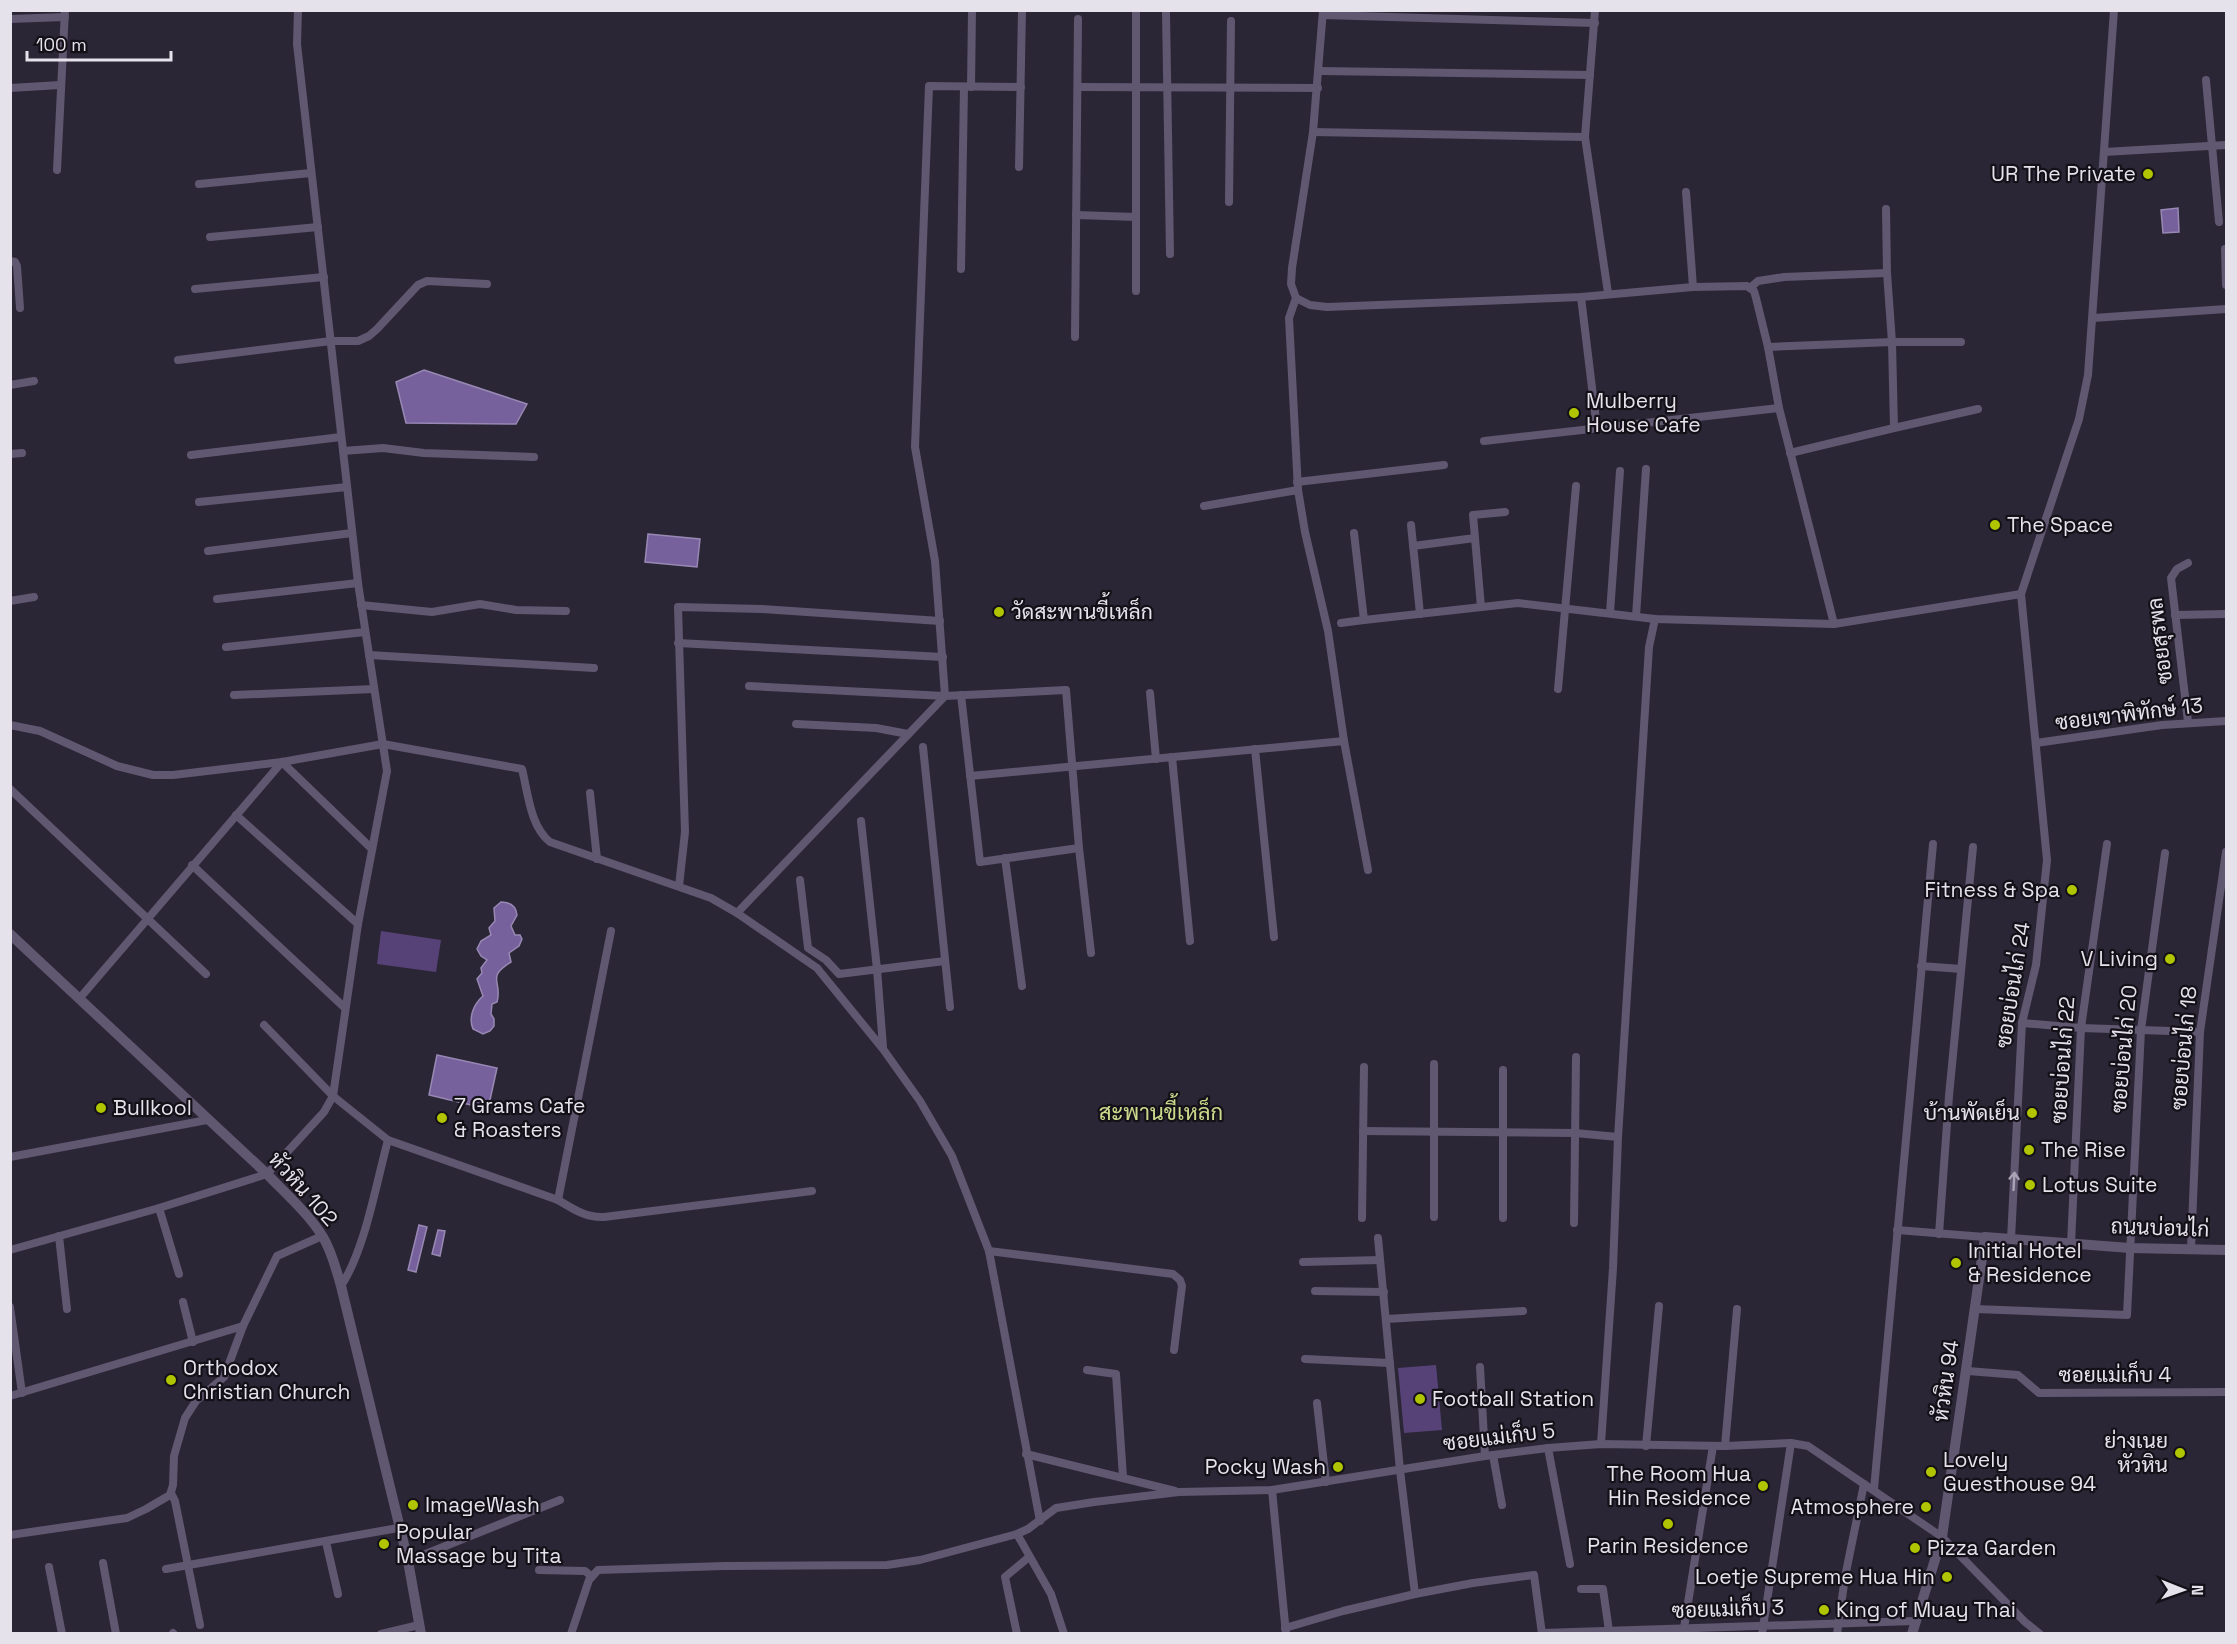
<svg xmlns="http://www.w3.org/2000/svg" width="2237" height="1644" font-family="'Space Grotesk',Sarabun,sans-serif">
<rect width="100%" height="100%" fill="#2b2635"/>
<!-- green -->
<g fill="#574278">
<path d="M381,931l60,9 -5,32 -59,-8z"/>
<path d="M1436,1365l6,65 -38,3 -6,-65z"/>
</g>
<!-- water -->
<g fill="#77619c" stroke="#9888b4" stroke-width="1.5">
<path d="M2178,208l1,24 -16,1 -2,-23z"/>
<path d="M424,370l103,34 -11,20 -110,-1 -10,-41z"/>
<path d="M648,534l52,5 -3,28 -52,-5z"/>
<path d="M501,902c9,0 15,3 16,13l-6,11 4,9h5l2,4 -3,7 -10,7 2,9c-26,16 -8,19 -14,40l-5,2 -1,10 3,5v7l-4,5 -7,3 -10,-5c-5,-12 1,-25 10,-33l-6,-17 5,-6 -1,-5 6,-8 -6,-4 -4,-7 4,-8 10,-6 -2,-7 6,-7 -1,-13z"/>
<path d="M437,1055l60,13 -9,41 -59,-14z"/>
<path d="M419,1225l8,2 -11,45 -8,-2z"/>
<path d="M438,1230l7,1 -5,25 -8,-2z"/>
</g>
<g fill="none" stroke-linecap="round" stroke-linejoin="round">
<!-- minor -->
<g stroke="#605771" stroke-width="8">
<path d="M1323,10l-10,122 -21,136 -1,16 5,14 14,7 17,2 254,-10 112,-10 54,-1 7,5 2,7 12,49 11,61 55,216 187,-30"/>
<path d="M1595,10l-10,127 23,156"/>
<path d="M1166,13l4,241"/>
<path d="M1323,15l272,8"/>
<path d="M10,19l55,-2"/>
<path d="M1320,71l270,4"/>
<path d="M2206,80l13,142"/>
<path d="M971,87l1,-77"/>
<path d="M1078,87l240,1"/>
<path d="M10,88l50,-3"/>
<path d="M1313,132l272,5"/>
<path d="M2104,152l122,-7"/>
<path d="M1019,167l3,-157"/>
<path d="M57,170l8,-160"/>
<path d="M199,184l112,-11"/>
<path d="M1686,192l7,95"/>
<path d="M1229,202l2,-181"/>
<path d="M1886,209l1,64 5,69h69"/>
<path d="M1076,215l60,2"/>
<path d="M210,237l108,-10"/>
<path d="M2225,249l1,36"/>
<path d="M10,261l5,1 2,4 3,42"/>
<path d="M961,269l3,-182"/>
<path d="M1750,288l8,-7 26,-4 103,-4"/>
<path d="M195,289l129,-12"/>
<path d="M1136,291v-281"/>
<path d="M1581,297l16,132"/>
<path d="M1296,298l-7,20 9,172 7,42 23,99 16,110 24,129"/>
<path d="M2093,318l133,-9"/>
<path d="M1075,337l3,-318"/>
<path d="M1768,347l124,-5 2,86 -104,25"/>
<path d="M178,360l153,-19h27l11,-5 8,-7 41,-44 9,-4 60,3"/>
<path d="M10,385l24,-4"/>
<path d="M1894,428l84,-19"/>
<path d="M1484,441l295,-33"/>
<path d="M343,451l40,-3 41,5 110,4"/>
<path d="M10,454l12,-1"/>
<path d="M191,455l150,-18"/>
<path d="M1297,482l147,-17"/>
<path d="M199,502l148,-15"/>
<path d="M1204,506l94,-16"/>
<path d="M1411,525l9,89"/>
<path d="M1354,533l10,87 154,-17 137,16 179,5"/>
<path d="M1413,546l62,-8"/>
<path d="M208,551l144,-18"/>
<path d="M217,599l141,-16"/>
<path d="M10,601l24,-4"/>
<path d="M361,605l71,7 48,-8 36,6 50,1"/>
<path d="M1481,607l-8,-92 32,-3"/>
<path d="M1610,613l10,-142"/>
<path d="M2175,615l51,-1"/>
<path d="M1636,616l10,-147"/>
<path d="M1341,623l23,-3"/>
<path d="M678,643l265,14"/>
<path d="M226,647l139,-15"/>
<path d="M369,655l225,13"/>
<path d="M749,686l196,10 121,-6 13,158 12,105"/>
<path d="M1558,689l18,-203"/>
<path d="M1150,693l6,66"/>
<path d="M234,695l140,-6"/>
<path d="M961,695l19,167 99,-14"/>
<path d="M2188,722l-17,-144 6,-9 11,-6"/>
<path d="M796,724l80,4 32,6"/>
<path d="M10,725l30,6 77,35 36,9h20l109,-13 101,-18 139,25c6,24 8,57 28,73l161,56 26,15 208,-217 -10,-135 -20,-114 14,-361 92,1"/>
<path d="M2036,743l126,-18 64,-4"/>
<path d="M923,747l27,260"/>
<path d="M1255,749l19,188"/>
<path d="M1172,757l18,184"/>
<path d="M282,762l90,87"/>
<path d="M970,776l374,-35"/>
<path d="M10,789l196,185"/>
<path d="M590,793l7,66"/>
<path d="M236,815l122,109"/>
<path d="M861,821l16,148 6,78"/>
<path d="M1005,858l17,128"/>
<path d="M192,865l153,143"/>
<path d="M800,880l8,68 18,12 13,14 106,-13"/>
<path d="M679,886l6,-54 -7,-225 84,2 178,12"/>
<path d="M737,913l80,55 66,81 37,52 32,55 37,95 51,270"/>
<path d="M1921,966l40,3"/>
<path d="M79,999l203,-237"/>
<path d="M2022,1023l59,5 119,4"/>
<path d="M264,1025l69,71 55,44 170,60 53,-269"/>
<path d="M1503,1070v148"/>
<path d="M1363,1131l212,2 43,4"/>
<path d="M10,1157l197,-37"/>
<path d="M558,1200c15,9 28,18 46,17l208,-26"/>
<path d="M159,1208l20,66"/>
<path d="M1434,1217v-153"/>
<path d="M1362,1218l2,-151"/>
<path d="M1574,1223l2,-166"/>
<path d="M1897,1230l88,7"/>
<path d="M1939,1234l10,-138 24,-249"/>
<path d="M59,1236l8,73"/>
<path d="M1378,1238l22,232 15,124 58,-11 61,-8 8,59"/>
<path d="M2011,1239l11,-216 14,-58 11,-105 -26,-266 58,-175 9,-44 26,-365"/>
<path d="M2071,1244l10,-216 26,-184"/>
<path d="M2191,1249l9,-217 26,-180"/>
<path d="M10,1250l149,-42 108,-34 57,-62 9,-16 25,-172 29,-153 -29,-188 -61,-539 1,-34"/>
<path d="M989,1251l184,23 7,6 2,6 -8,64"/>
<path d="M1303,1262l77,-2"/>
<path d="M341,1286c24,-36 35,-102 47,-146"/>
<path d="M1315,1291l69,1"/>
<path d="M183,1302l10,40"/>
<path d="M10,1307l12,86"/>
<path d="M1975,1309l152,6 14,-285 24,-177"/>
<path d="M1386,1319l137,-8"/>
<path d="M1305,1359l85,4"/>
<path d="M1480,1367l5,89"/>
<path d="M1087,1370l29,4 7,103"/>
<path d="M1968,1371l50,4 21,18 187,-1"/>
<path d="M10,1396l233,-70"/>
<path d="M1317,1403l9,79"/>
<path d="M1601,1444l12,-176 5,-131 31,-490 6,-28"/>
<path d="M1646,1446l13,-140"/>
<path d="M1725,1446l12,-137"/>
<path d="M1548,1448l22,116"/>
<path d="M1026,1454l149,37"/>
<path d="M1493,1455l9,50"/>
<path d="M1874,1489l59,-645"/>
<path d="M1272,1490l14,144"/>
<path d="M171,1493l4,8 25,124"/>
<path d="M1017,1534l34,60 13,40"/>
<path d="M10,1535l117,-17 19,-9 24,-14 3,-10 1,-29 11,-38 11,-17 28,-24 19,-51 34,-70 45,-20"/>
<path d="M326,1542l12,52"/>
<path d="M408,1561l152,-61"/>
<path d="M103,1563l13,71"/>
<path d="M49,1567l13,67"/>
<path d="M166,1569l232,-41"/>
<path d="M539,1570l46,1 6,5"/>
<path d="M1581,1589h22l6,42"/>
<path d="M1285,1628l58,-17 72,-17"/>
<path d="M1684,1628l29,-182"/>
<path d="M173,1633l1,1"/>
<path d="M1542,1633l373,-12"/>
<path d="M381,1634l38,-9"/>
<path d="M571,1634l18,-54 9,-10 126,-4 163,-1 33,-5 97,-26 11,-5 28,-21 38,-6 85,-10 93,-2 213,-34 63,-8 53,-4 124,2 66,-3 17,3 134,91 83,85 15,12"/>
<path d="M1017,1634l-12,-57 24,-20"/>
<path d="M1762,1634l29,-191"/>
<path d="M1837,1634l8,-57 19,-93"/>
</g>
<!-- tertiary -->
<g stroke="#605771" stroke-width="10">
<path d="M10,934l257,240c19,20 42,40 56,63 9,15 13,32 18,49l67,275 13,73"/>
<path d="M1912,1634l30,-97 43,-300 145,11 96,2"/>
</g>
</g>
<!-- one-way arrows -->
<defs><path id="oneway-shaft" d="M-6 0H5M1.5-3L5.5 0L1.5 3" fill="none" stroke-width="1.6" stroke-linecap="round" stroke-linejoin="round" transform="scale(1.5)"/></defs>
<use stroke="#a9a3b5" href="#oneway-shaft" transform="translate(2014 1181) rotate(-87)"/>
<!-- markers -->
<g fill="#b0c500" stroke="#131017" stroke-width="2">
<circle cx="2148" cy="174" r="6"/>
<circle cx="1574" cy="413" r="6"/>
<circle cx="1995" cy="525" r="6"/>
<circle cx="999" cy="612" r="6"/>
<circle cx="2072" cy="890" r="6"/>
<circle cx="2170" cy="959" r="6"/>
<circle cx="101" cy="1108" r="6"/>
<circle cx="2032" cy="1113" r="6"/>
<circle cx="442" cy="1118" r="6"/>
<circle cx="2029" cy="1150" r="6"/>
<circle cx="2030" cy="1185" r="6"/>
<circle cx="1956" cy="1263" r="6"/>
<circle cx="171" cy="1380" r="6"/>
<circle cx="1420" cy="1399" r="6"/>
<circle cx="2180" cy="1453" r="6"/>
<circle cx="1338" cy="1467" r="6"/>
<circle cx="1931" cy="1472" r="6"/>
<circle cx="1763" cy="1486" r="6"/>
<circle cx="413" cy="1505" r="6"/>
<circle cx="1926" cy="1507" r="6"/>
<circle cx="1668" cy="1524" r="6"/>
<circle cx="384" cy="1544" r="6"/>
<circle cx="1915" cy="1548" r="6"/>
<circle cx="1947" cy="1577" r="6"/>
<circle cx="1824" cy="1610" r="6"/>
</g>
<g text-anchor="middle" stroke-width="4.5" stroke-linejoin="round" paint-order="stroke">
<!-- poi labels -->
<g font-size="21" fill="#e5e2ec" stroke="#131017" text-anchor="start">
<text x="2136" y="181" text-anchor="end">UR The Private</text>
<text x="1586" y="408">Mulberry<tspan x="1586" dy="24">House Cafe</tspan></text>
<text x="2007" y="532">The Space</text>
<text x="1011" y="619">วัดสะพานขี้เหล็ก</text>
<text x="2060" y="897" text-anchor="end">Fitness &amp; Spa</text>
<text x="2158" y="966" text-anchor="end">V Living</text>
<text x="454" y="1113">7 Grams Cafe<tspan x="454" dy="24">&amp; Roasters</tspan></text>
<text x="113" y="1115">Bullkool</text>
<text x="2020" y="1120" text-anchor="end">บ้านพัดเย็น</text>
<text x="2041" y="1157">The Rise</text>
<text x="2042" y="1192">Lotus Suite</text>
<text x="1968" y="1258">Initial Hotel<tspan x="1968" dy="24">&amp; Residence</tspan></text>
<text x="183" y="1375">Orthodox<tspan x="183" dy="24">Christian Church</tspan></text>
<text x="1432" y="1406">Football Station</text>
<text x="2168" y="1448" text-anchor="end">ย่างเนย<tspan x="2168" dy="24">หัวหิน</tspan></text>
<text x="1943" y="1467">Lovely<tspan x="1943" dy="24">Guesthouse 94</tspan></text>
<text x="1326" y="1474" text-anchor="end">Pocky Wash</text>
<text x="1751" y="1481" text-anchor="end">The Room Hua<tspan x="1751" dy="24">Hin Residence</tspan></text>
<text x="425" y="1512">ImageWash</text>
<text x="1914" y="1514" text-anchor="end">Atmosphere</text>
<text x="396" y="1539">Popular<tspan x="396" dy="24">Massage by Tita</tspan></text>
<text x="1668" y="1553" text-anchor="middle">Parin Residence</text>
<text x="1927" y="1555">Pizza Garden</text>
<text x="1935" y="1584" text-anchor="end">Loetje Supreme Hua Hin</text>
<text x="1836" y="1617">King of Muay Thai</text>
</g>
<!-- street labels -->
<g font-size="21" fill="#e5e2ec" stroke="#131017">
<text transform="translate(2160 641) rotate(-97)" y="7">ซอยสุรพล</text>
<text transform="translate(2129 714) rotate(-7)" y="7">ซอยเขาพิทักษ์ 13</text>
<text transform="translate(2013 985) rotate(-81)" y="7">ซอยบ่อนไก่ 24</text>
<text transform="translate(2184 1048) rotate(-85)" y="7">ซอยบ่อนไก่ 18</text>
<text transform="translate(2124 1049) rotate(-85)" y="7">ซอยบ่อนไก่ 20</text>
<text transform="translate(2063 1060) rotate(-86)" y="7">ซอยบ่อนไก่ 22</text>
<text transform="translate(303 1189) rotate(48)" y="7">หัวหิน 102</text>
<text transform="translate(2160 1228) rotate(2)" y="7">ถนนบ่อนไก่</text>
<text x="2115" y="1382">ซอยแม่เก็บ 4</text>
<text transform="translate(1946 1381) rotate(-82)" y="7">หัวหิน 94</text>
<text transform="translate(1499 1437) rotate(-7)" y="7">ซอยแม่เก็บ 5</text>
<text transform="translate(1728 1609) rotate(-2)" y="7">ซอยแม่เก็บ 3</text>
</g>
<!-- neighbourhood labels -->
<g font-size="22" fill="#cbd98d" stroke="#131017">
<text x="1161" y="1120">สะพานขี้เหล็ก</text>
</g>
</g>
<!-- border -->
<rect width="2237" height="1644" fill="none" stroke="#e5e2ec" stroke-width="24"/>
<!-- north arrow -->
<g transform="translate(2183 1590) rotate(91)" stroke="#131017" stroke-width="4.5" paint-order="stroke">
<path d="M0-4.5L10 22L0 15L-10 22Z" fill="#e5e2ec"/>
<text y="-9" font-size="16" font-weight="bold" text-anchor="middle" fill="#e5e2ec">N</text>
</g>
<!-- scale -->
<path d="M27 51v9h144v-9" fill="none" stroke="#e5e2ec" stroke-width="3"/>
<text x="36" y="51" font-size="18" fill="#e5e2ec" stroke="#131017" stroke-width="4.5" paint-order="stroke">100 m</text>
</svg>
